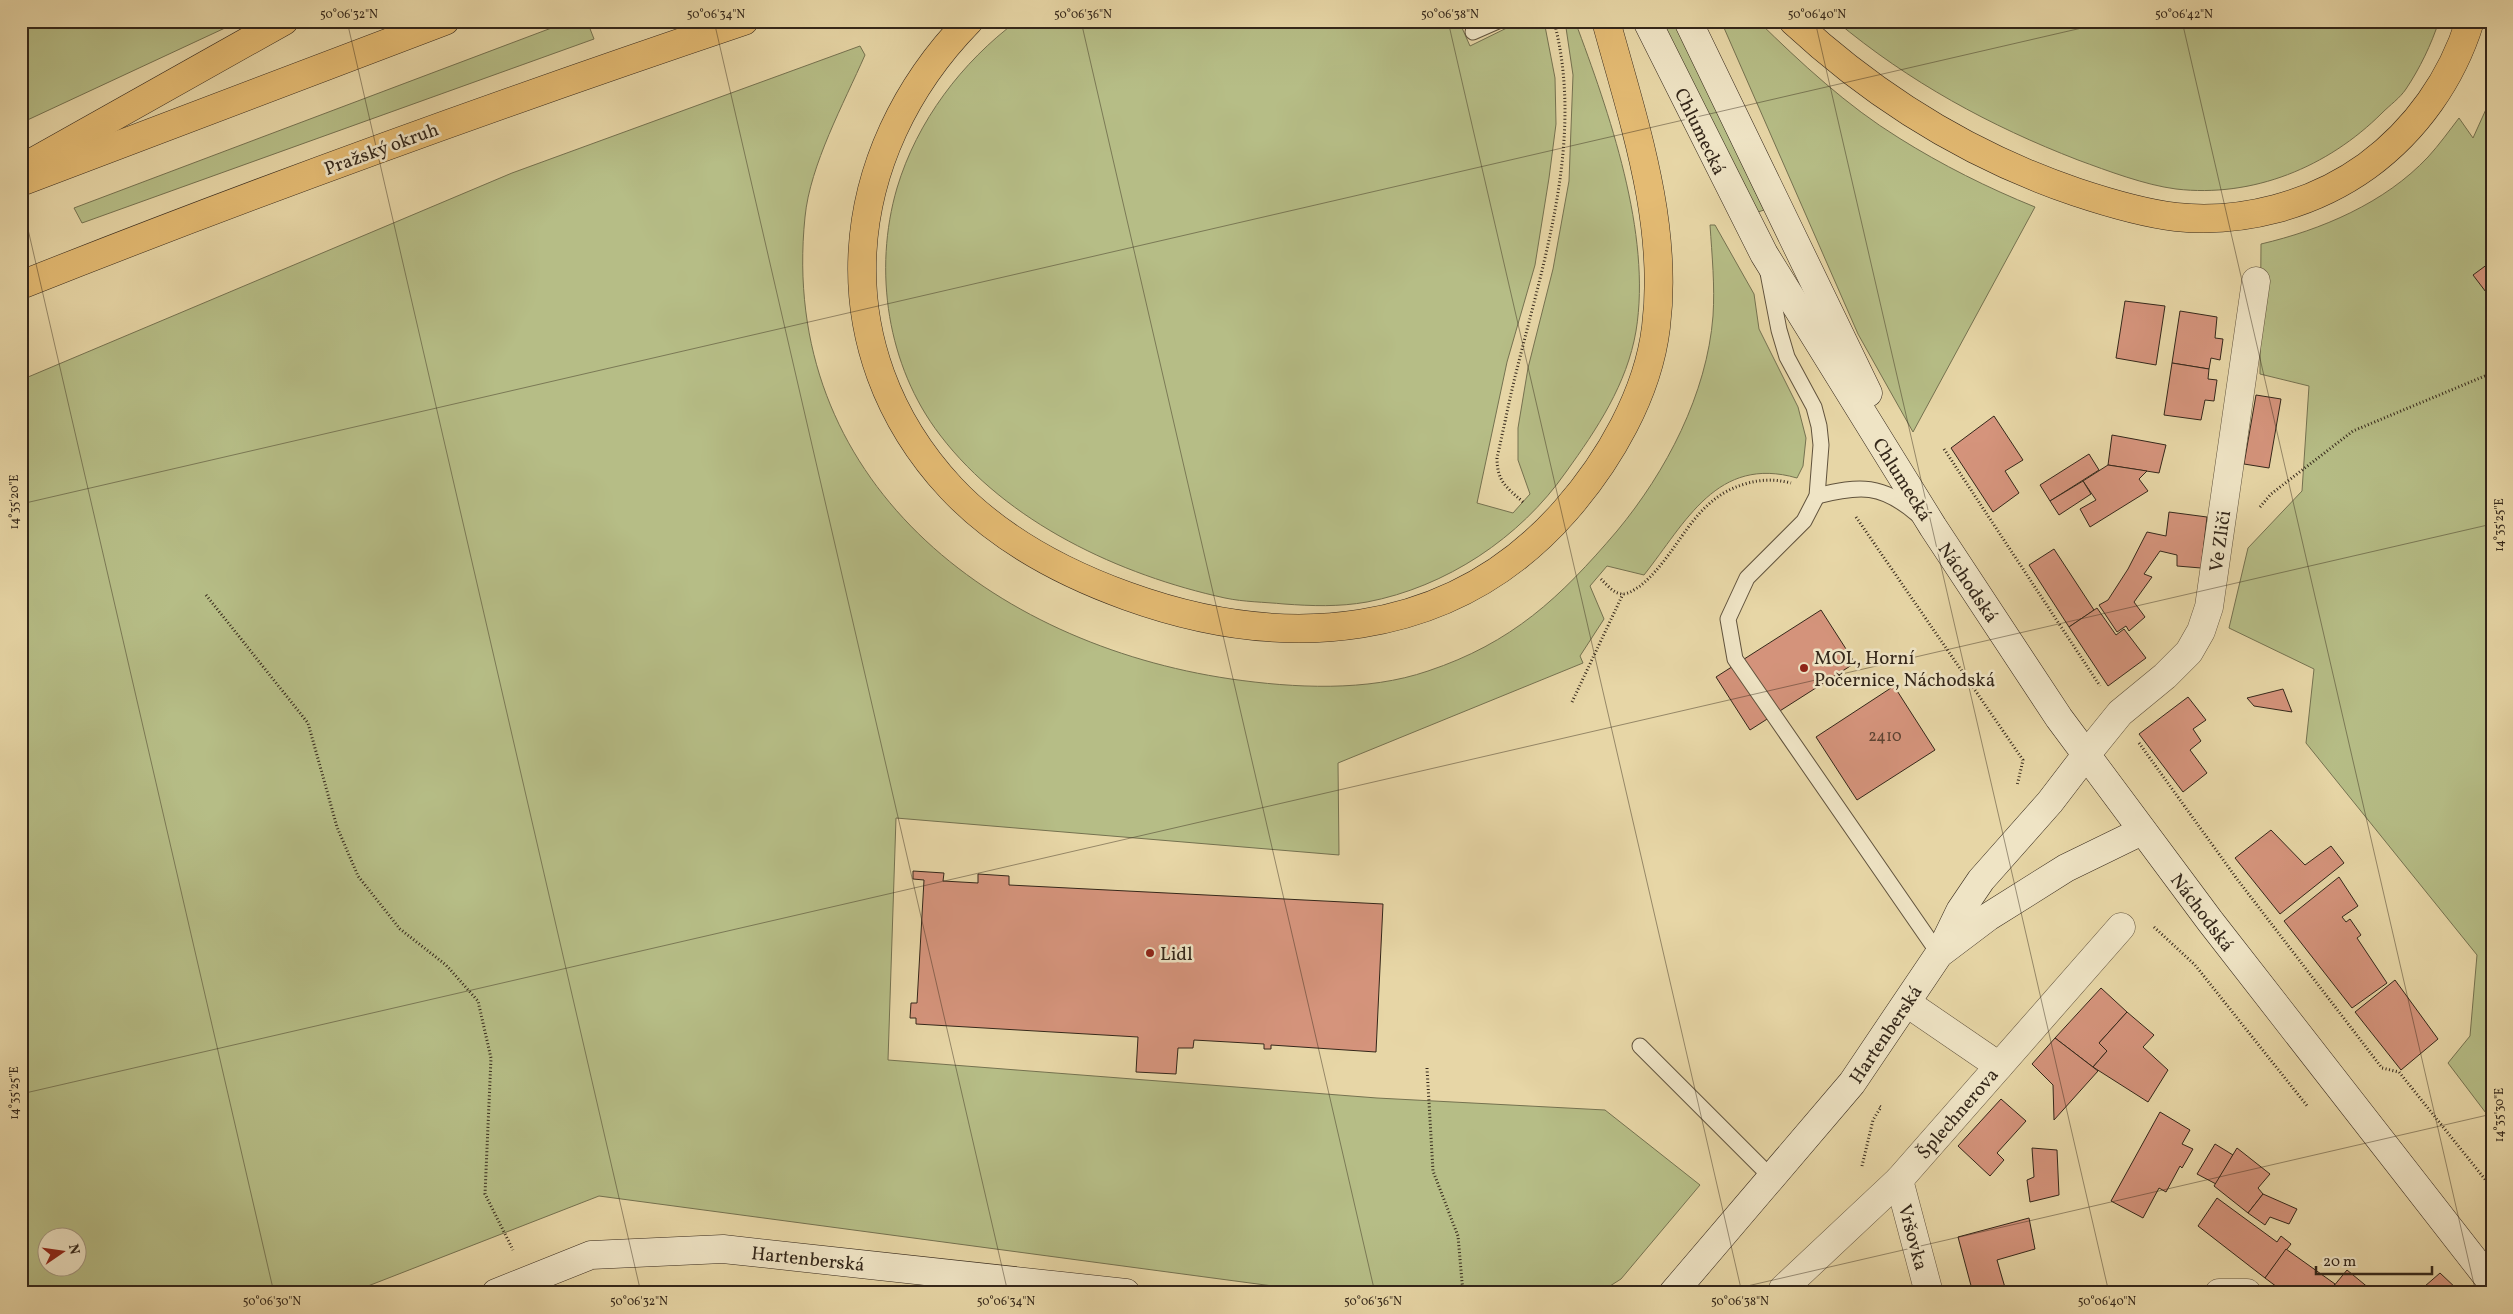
<svg xmlns="http://www.w3.org/2000/svg" width="2513" height="1314" font-family="Vollkorn,serif">
<rect width="100%" height="100%" fill="#e7d6a6"/>
<filter id="stains"><feTurbulence type="fractalNoise" baseFrequency=".004" numOctaves="4"/><feColorMatrix values="0 0 0 0 .2 0 0 0 0 .09 0 0 0 0 .02 0 0 0 .5 -.17"/></filter>
<radialGradient id="worn" r=".72"><stop offset=".6" stop-color="#630" stop-opacity="0"/><stop offset="1" stop-color="#630" stop-opacity=".3"/></radialGradient>
<!-- green -->
<g fill="#b6bd86" stroke="#757250" fill-rule="evenodd">
<path d="M21,21h219l-219,102z"/>
<path d="M570,21h17l7,18 -512,184 -8,-15z"/>
<path d="M1017,21h442l11,25 51,-25h23l11,57 1,46 -7,54 -14,87 -28,97 -30,141 36,10 17,-19 -12,-34v-32l10,-60 25,-99 16,-88 4,-106 -8,-54h10c34,91 77,213 61,310 -9,53 -39,98 -70,141 -46,66 -120,115 -199,130 -28,5 -55,4 -83,2 -20,-2 -40,-2 -59,-6 -105,-23 -218,-75 -285,-163 -53,-69 -67,-165 -43,-247 20,-67 65,-126 120,-167z"/>
<path d="M1661,21h13l90,189 -6,2z"/>
<path d="M1721,21h37c43,42 89,85 141,117 43,27 89,50 136,69l-122,225 -55,-98z"/>
<path d="M1836,21h603c-8,24 -19,47 -33,68 -6,9 -16,16 -24,24 -54,54 -129,85 -206,76 -31,-4 -68,-18 -98,-29 -88,-34 -169,-78 -242,-139z"/>
<path d="M860,46l5,9c-21,48 -55,110 -60,162 -27,263 187,427 426,462 63,9 136,13 197,-8 84,-28 132,-73 189,-140 49,-59 90,-137 96,-215 2,-30 -1,-61 -3,-91h5l39,69 5,35 39,78 8,31 -3,28 -6,12c-80,-23 -111,44 -153,97l-37,-9 -17,20 14,33 -24,37 3,7 -245,100 1,92 -443,-37 -8,242 489,38 228,12 95,75 -79,94 -22,14h-274l-726,-97 -249,97h-329v-913l491,-207zM48,1236h30v30h-30z"/>
<path d="M2492,96v1025l-44,-58 22,-27 7,-81 -171,-212 8,-74 -85,-41 19,-80 54,-57 7,-105 -49,-12 1,-130c60,-14 124,-41 167,-87 11,-12 21,-26 31,-39l14,20z"/>
</g>
<!-- building -->
<g fill="#d5947c" stroke="#34271a">
<path d="M2492,261v39l-19,-25z"/>
<path d="M2125,301l40,5 -9,59 -40,-7z"/>
<path d="M2180,311l37,6 -2,21 8,1 -3,21 -9,-2 -2,11 -37,-6z"/>
<path d="M2172,363l37,6 -1,10 9,1 -3,21 -9,-1 -4,20 -37,-5z"/>
<path d="M2256,395l25,4 -12,69 -25,-4z"/>
<path d="M1994,416l29,44 -18,11 14,22 -26,19 -42,-64z"/>
<path d="M2112,435l54,10 -7,28 -51,-8z"/>
<path d="M2089,454l10,16 -49,31 -10,-16z"/>
<path d="M2108,465l39,6 -8,8 9,12 -58,36 -10,-18 16,-9 -13,-19z"/>
<path d="M2083,481l8,13 -32,21 -9,-14z"/>
<path d="M2169,512l38,5 -6,51 -24,-2v-11l-17,-4 -16,23 8,3 -18,25 11,15 -16,14 -3,-5 -9,6 -18,-27 9,-5 20,-31 19,-37 19,4z"/>
<path d="M2054,549l40,61 -25,17 -40,-62z"/>
<path d="M2097,608l19,27 8,-6 22,29 -38,28 -39,-59z"/>
<path d="M1821,610l34,53 -105,67 -34,-53z"/>
<path d="M1894,686l41,64 -78,50 -41,-63z"/>
<path d="M2283,689l9,23 -38,-6 -7,-8z"/>
<path d="M2188,697l18,23 -13,9 8,12 -11,9 17,23 -24,19 -44,-58z"/>
<path d="M2271,830l34,35 26,-19 13,17 -64,51 -45,-56z"/>
<path d="M913,871l31,2 -1,8 35,2v-9l31,2v9l374,19 -7,148 -105,-7v4h-7v-5l-70,-4 -1,8h-15l-2,26 -40,-2 2,-35 -222,-13v-6h-6l1,-15h6l7,-123 -11,-1z"/>
<path d="M2339,877l19,29 -16,11 4,5 4,-3 11,16 -4,3 30,45 -35,25 -68,-87z"/>
<path d="M2395,980l43,59 -37,31 -46,-58z"/>
<path d="M2101,988l26,24 -28,31 8,8 -14,16 -38,-29z"/>
<path d="M2127,1012l27,23 -11,12 25,23 -20,32 -55,-35 14,-16 -8,-8z"/>
<path d="M2055,1038l43,33 -44,49 -1,-35 -21,-21z"/>
<path d="M2001,1099l25,22 -29,32 7,7 -14,16 -32,-30z"/>
<path d="M2160,1112l30,18 -8,14 11,5 -11,19 -2,-2 -14,26 -7,-4 -16,30 -32,-17z"/>
<path d="M2215,1144l18,11 -17,29 -19,-10z"/>
<path d="M2032,1148l25,2 2,45 -29,7 -3,-22 7,-3z"/>
<path d="M2237,1148l33,26 -12,14 5,6 -15,19 -34,-27z"/>
<path d="M2263,1194l34,15 -8,15 -19,-7 -5,8 -17,-12z"/>
<path d="M2217,1198l60,44 4,-6 10,8 -26,34 -67,-52z"/>
<path d="M2029,1218l6,31 -38,11 9,31 -33,2 -15,-56z"/>
<path d="M2286,1249l49,35 -7,9h-43l-20,-15z"/>
<path d="M2347,1270l23,19 -3,4h-39z"/>
<path d="M2440,1273l18,17 -2,3h-39z"/>
</g>
<g fill="none" stroke-linecap="round" stroke-linejoin="round">
<defs>
<g id="lane">
<path d="M1473,32l25,-11"/>
<path d="M1768,273l11,57 8,27 27,50 5,19 2,19 -4,51 -13,25 -57,57 -19,41 7,40 204,295"/>
<path d="M1817,496c43,-11 65,-12 100,18"/>
<path d="M1640,1046l132,132"/>
</g>
<g id="street">
<path d="M2086,755l34,-42 45,-37 24,-24 12,-21 8,-24 47,-326"/>
<path d="M1907,1003l92,63"/>
<path d="M1899,1180l30,113"/>
<path d="M1783,1289l116,-109 222,-253"/>
<path d="M2219,1293h28"/>
</g>
<g id="secondary">
<path d="M1647,21l117,233 169,273 126,191 151,203 282,362"/>
<path d="M1688,21l180,372"/>
<path d="M1942,948l18,-37 21,-31 69,-78 36,-47"/>
<path d="M496,1293l95,-38 132,-6 403,44"/>
<path d="M1673,1293l179,-210 87,-129 49,-37 78,-49 76,-37"/>
</g>
<g id="highway">
<path d="M969,21c-130,133 -148,327 -18,467 47,50 112,85 176,108 155,56 323,46 438,-85 44,-50 83,-117 91,-184 13,-104 -23,-207 -50,-306"/>
<path d="M1793,21c82,76 177,135 283,171 33,11 66,21 100,25 66,7 137,-12 191,-51 49,-36 85,-87 103,-145"/>
<path d="M33,162l251,-141"/>
<path d="M21,182l424,-161"/>
<path d="M21,285c239,-95 480,-182 723,-264"/>
</g>
</defs>
<!-- lane casing -->
<use href="#lane" stroke="#61533d" stroke-width="17"/>
<!-- street casing -->
<use href="#street" stroke="#61533d" stroke-width="29"/>
<!-- secondary casing -->
<use href="#secondary" stroke="#34271a" stroke-width="29"/>
<!-- highway casing -->
<use href="#highway" stroke="#34271a" stroke-width="29"/>
<!-- path -->
<g stroke="#34271a" stroke-width="3" stroke-dasharray="1 2.5" stroke-linecap="butt">
<path d="M1944,449l156,237"/>
<path d="M1523,502c-17,-15 -26,-21 -26,-44 7,-31 13,-62 21,-93 28,-112 66,-229 36,-344"/>
<path d="M2260,507l11,-13 82,-63 139,-58"/>
<path d="M1856,517l167,243 -6,26"/>
<path d="M1601,579c6,6 13,15 22,15 6,0 12,-5 17,-8 40,-32 51,-87 105,-102 16,-5 30,-5 46,-1"/>
<path d="M206,595l102,128 29,104 21,49 42,53 46,36 32,36 13,57 -6,136 28,56"/>
<path d="M1572,702l51,-108"/>
<path d="M2139,743l98,136 145,189 17,4 93,116"/>
<path d="M2154,927l41,38 113,142"/>
<path d="M1427,1068l6,103 25,65 5,57"/>
<path d="M1862,1166l11,-46 8,-13 -3,-2"/>
</g>
<!-- lane -->
<use href="#lane" stroke="#efe4c5" stroke-width="15"/>
<!-- street -->
<use href="#street" stroke="#efe4c5" stroke-width="28"/>
<!-- secondary -->
<use href="#secondary" stroke="#efe4c5" stroke-width="28"/>
<!-- highway -->
<use href="#highway" stroke="#e4bb73" stroke-width="28"/>
</g>
<!-- ticks -->
<path fill="none" stroke="#34271a" stroke-width="1" stroke-opacity="0.45" d="M347,21l294,1272M714,21l294,1272M1081,21l294,1272M1448,21l294,1272M1815,21l294,1272M2182,21l294,1272M21,199l253,1094M21,504l2091,-483M21,1094l2471,-570M1717,1293l775,-179"/>
<!-- markers -->
<g fill="#8f2418" stroke="#efe4c5" stroke-width="2">
<circle cx="1804" cy="668" r="5"/>
<circle cx="1150" cy="953" r="5"/>
</g>
<g text-anchor="middle" stroke-width="5" stroke-linejoin="round" paint-order="stroke">
<!-- number labels -->
<g font-size="16" fill="#5c4232">
<text x="1885" y="741">2410</text>
</g>
<!-- street labels -->
<g font-size="19" fill="#34271a" stroke="#efe4c5">
<text transform="translate(1701 131) rotate(64)" y="7">Chlumecká</text>
<text transform="translate(381 148) rotate(-20)" y="7">Pražský okruh</text>
<text transform="translate(1903 479) rotate(58)" y="7">Chlumecká</text>
<text transform="translate(2219 541) rotate(-82)" y="7">Ve Zliči</text>
<text transform="translate(1969 582) rotate(56)" y="7">Náchodská</text>
<text transform="translate(2203 912) rotate(53)" y="7">Náchodská</text>
<text transform="translate(1885 1034) rotate(-56)" y="7">Hartenberská</text>
<text transform="translate(1957 1113) rotate(-49)" y="7">Šplechnerova</text>
<text transform="translate(1914 1237) rotate(75)" y="7">Vršovka</text>
<text transform="translate(808 1258) rotate(6)" y="7">Hartenberská</text>
</g>
<!-- poi labels -->
<g font-size="19" fill="#34271a" stroke="#efe4c5" text-anchor="start">
<text x="1814" y="664">MOL, Horní<tspan x="1814" dy="22">Počernice, Náchodská</tspan></text>
<text x="1160" y="960">Lidl</text>
</g>
</g>
<!-- margin -->
<rect width="2513" height="1314" fill="none" stroke="#e7d6a6" stroke-width="55"/>
<!-- north arrow -->
<g transform="translate(62 1252) rotate(77)"><circle r="24" fill="#efe4c5" stroke="#a49881"/>
<path d="M0-4L9 19L0 12L-9 19Z" fill="#8f2418"/>
<text y="-8" font-size="14" font-weight="bold" text-anchor="middle" fill="#34271a">N</text>
</g>
<!-- scale -->
<path d="M2316 1266v8h116v-8" fill="none" stroke="#34271a" stroke-width="2.5"/>
<text x="2323" y="1266" font-size="15" fill="#34271a" stroke="#efe4c5" stroke-width="4" paint-order="stroke">20 m</text>
<rect x="28" y="28" width="2458" height="1258" fill="none" stroke="#34271a" stroke-width="2"/>
<g font-size="12" text-anchor="middle" fill="#34271a">
<text x="349" y="18">50°06'32"N</text>
<text x="716" y="18">50°06'34"N</text>
<text x="1083" y="18">50°06'36"N</text>
<text x="1450" y="18">50°06'38"N</text>
<text x="1817" y="18">50°06'40"N</text>
<text x="2184" y="18">50°06'42"N</text>
<text transform="translate(14 502) rotate(-90)" y="4">14°35'20"E</text>
<text transform="translate(2499 525) rotate(-90)" y="4">14°35'25"E</text>
<text transform="translate(14 1093) rotate(-90)" y="4">14°35'25"E</text>
<text transform="translate(2499 1115) rotate(-90)" y="4">14°35'30"E</text>
<text x="272" y="1305">50°06'30"N</text>
<text x="639" y="1305">50°06'32"N</text>
<text x="1006" y="1305">50°06'34"N</text>
<text x="1373" y="1305">50°06'36"N</text>
<text x="1740" y="1305">50°06'38"N</text>
<text x="2107" y="1305">50°06'40"N</text>
</g>
<rect width="100%" height="100%" filter="url(#stains)"/>
<rect width="100%" height="100%" fill="url(#worn)"/>
</svg>
